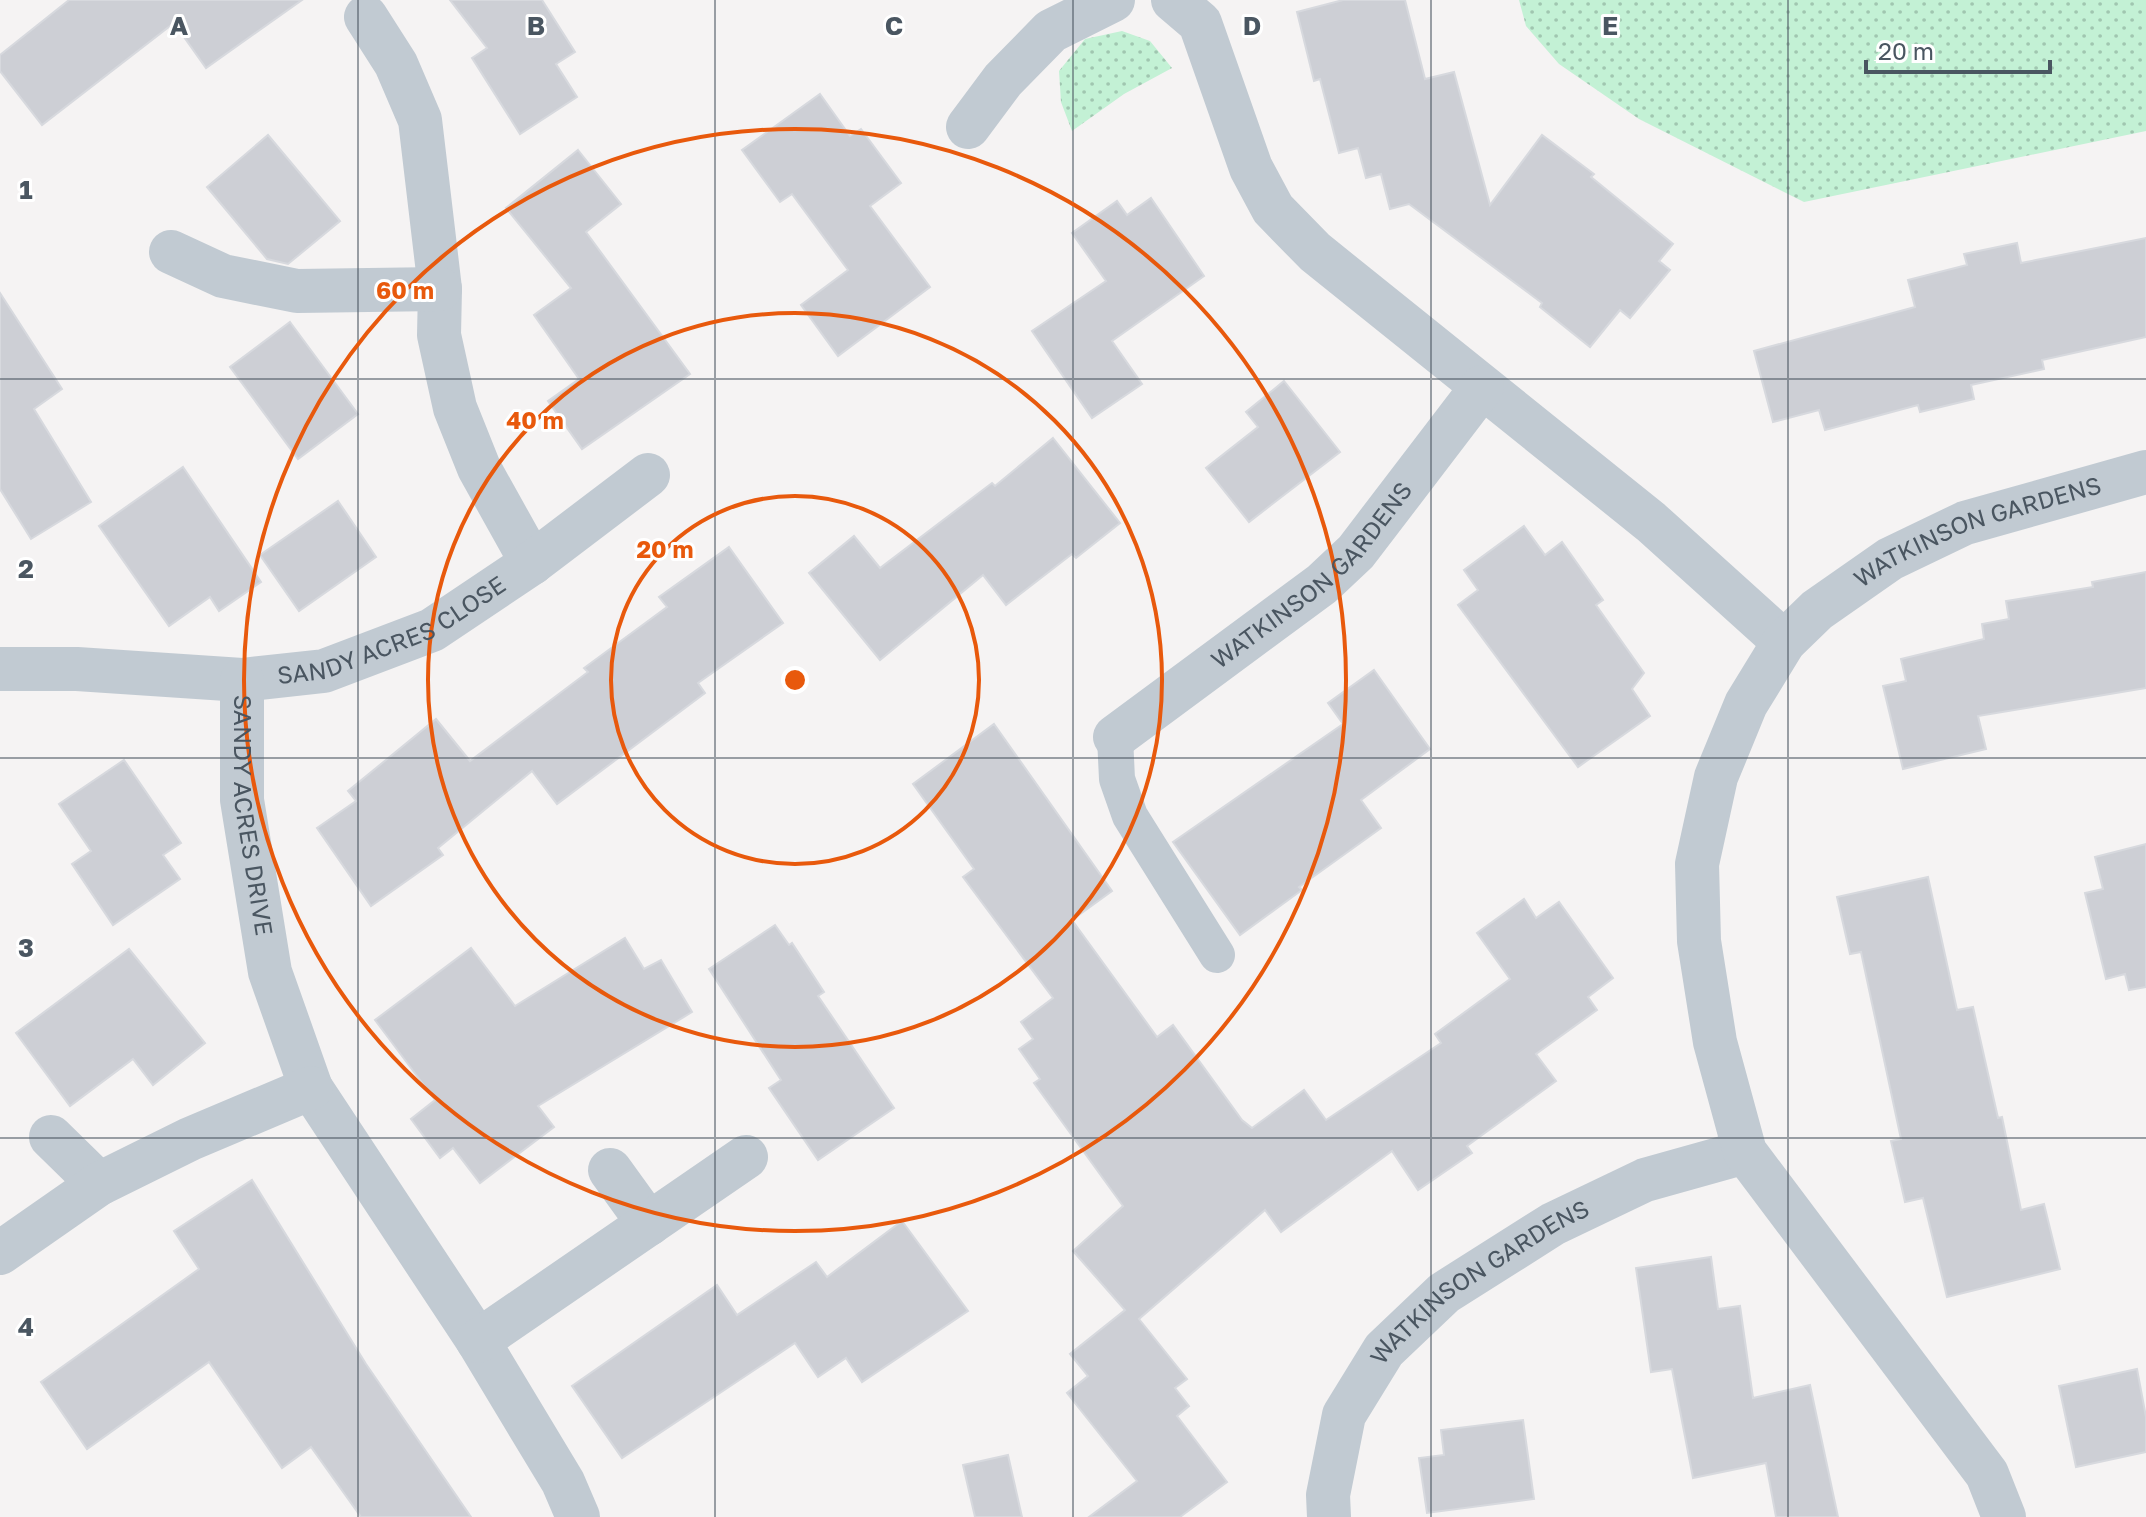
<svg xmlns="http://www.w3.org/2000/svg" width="2146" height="1517" font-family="'Golos Text',sans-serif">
<defs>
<pattern id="grass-dots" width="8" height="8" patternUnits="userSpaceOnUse" patternTransform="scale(2)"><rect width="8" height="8" fill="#c3f1d5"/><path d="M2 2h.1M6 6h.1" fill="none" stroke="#a0c6b0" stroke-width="1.8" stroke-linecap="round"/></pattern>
</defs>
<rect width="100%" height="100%" fill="#f5f3f3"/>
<!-- grass -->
<g fill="url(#grass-dots)">
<path d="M1519,0h627v131l-342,71 -165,-83 -80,-55 -33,-38z"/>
<path d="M1122,31l28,10 22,27 -48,26 -52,37 -11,-29 -2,-31 26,-32z"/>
</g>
<!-- building -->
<g fill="#cdcfd5" stroke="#d7d9de" stroke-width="2">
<path d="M69,0h233l-96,68 -32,-45 -132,102 -42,-54v-16z"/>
<path d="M450,0h92l33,52 -19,12 21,33 -57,37 -48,-76 15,-10z"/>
<path d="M1343,0h62l20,79 29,-7 36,133 52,-70 52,39 -3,3 82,67 -14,17 11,9 -40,48 -10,-8 -30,37 -50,-40 2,-4 -133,-99 -19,5 -9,-35 -15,4 -8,-30 -19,5 -19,-74 -6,2 -17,-69z"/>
<path d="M820,94l30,42 11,-7 40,54 -31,23 60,81 -92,69 -37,-51 47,-35 -56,-76 -12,8 -38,-52z"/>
<path d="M268,135l72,86 -52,43 -21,-5 -60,-72z"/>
<path d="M578,150l43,54 -35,28 104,142 -108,75 -34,-48 31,-22 -45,-64 37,-27 -65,-80z"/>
<path d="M1151,198l53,78 -92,65 30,43 -50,34 -60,-87 74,-50 -34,-48 45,-32 10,14z"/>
<path d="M2146,238v99l-104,23 2,9 -73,16 3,14 -54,13 -2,-7 -93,25 -6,-20 -46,12 -19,-71 161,-44 -7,-27 59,-15 -3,-11 53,-11 4,20z"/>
<path d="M0,293l62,96 -28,20 57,93 -60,37 -31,-50z"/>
<path d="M290,322l68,92 -60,45 -68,-92z"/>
<path d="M1284,381l56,71 -91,70 -43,-54 52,-41 -12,-15z"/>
<path d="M1053,438l67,85 -44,35 -4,-4 -66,51 -23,-30 -103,85 -71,-87 45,-37 26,32 112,-85 3,3z"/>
<path d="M183,467l78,115 -42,29 -9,-14 -41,29 -70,-100z"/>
<path d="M338,501l38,56 -77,54 -39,-56z"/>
<path d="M1524,526l21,29 17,-13 41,58 -7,5 48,68 -12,16 18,27 -72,51 -120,-162 20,-15 -14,-20z"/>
<path d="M729,547l54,76 -85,60 7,10 -148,111 -25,-33 -94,77 5,7 -72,51 -54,-78 39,-27 -8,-10 88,-72 34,42 118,-89 -4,-4 83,-61 -8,-10z"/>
<path d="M2146,572v116l-168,28 8,33 -83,20 -20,-83 23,-5 -5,-22 83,-20 -2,-15 27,-5 -3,-18 87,-14 -1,-5z"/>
<path d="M1374,670l56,79 -69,51 20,28 -82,59 3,3 -62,45 -67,-93 170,-118 -15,-21z"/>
<path d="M994,724l118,167 -40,29 85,117 16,-12 69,95 10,8 52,-38 22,30 115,-77 -6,-9 75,-55 -33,-46 47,-34 12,19 23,-16 54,76 -25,19 9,13 -61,44 20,27 -89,65 5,7 -54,37 -26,-39 -111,81 -16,-22 -126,109 48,60 -12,9 14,18 -12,10 50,66 -47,35h-91l48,-36 -70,-88 21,-17 -18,-22 55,-44 -52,-59 50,-45 -89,-123 6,-4 -21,-30 14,-10 -12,-17 32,-24 -90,-121 11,-8 -61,-85z"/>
<path d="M124,760l57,83 -18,12 17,24 -67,46 -41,-61 19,-13 -32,-47z"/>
<path d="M2146,844v143l-17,3 -4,-16 -19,5 -21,-86 18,-4 -8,-32z"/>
<path d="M1928,877l29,133 16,-3 25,111 4,-1 19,93 23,-6 16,65 -113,28 -24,-99 -18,4 -14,-61 10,-2 -40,-187 -11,2 -13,-57z"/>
<path d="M775,925l14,20 3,-2 32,49 -6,4 76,112 -76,52 -49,-72 12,-8 -72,-111z"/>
<path d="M625,938l19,31 17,-9 31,52 -154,94 16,21 -74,56 -27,-35 -13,10 -29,-39 24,-19 -60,-80 96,-72 44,58z"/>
<path d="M129,949l76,94 -52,42 -20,-26 -63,47 -54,-73z"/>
<path d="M252,1180l114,184 105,153h-110l-50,-70 -29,21 -73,-106 -122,87 -46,-67 158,-113 -25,-38z"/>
<path d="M902,1221l66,90 -106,71 -16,-24 -28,19 -23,-34 -173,115 -50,-72 145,-101 20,30 79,-53 11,15z"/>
<path d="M1711,1257l7,52 22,-3 13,92 57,-13 28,132h-62l-10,-54 -73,15 -21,-109 -21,3 -15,-104z"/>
<path d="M2137,1369l9,48v35l-70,15 -17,-81z"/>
<path d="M1523,1420l11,79 -107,14 -8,-55 25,-3 -3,-25z"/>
<path d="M1008,1455l14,62h-47l-12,-52z"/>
</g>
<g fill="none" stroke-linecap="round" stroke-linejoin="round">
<!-- service -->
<path stroke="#c1cad2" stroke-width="36" d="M1115,737l2,42 13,37 87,139"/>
<!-- minor -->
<g stroke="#c1cad2" stroke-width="44">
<path d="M1173,0l27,23 51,145 22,41 42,43 336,270 133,120"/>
<path d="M366,17l30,47 24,56 20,169 -1,46 16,73 24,60 53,95"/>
<path d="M968,127l35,-47 48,-49 62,-31"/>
<path d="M171,252l52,24 74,15 143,-2"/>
<path id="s1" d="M0,669h77l165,11 82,-9 108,-41 100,-67 116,-88"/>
<path id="s2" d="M242,680v120l28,172 41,116 167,253 85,141 15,35"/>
<path id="s3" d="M1115,737l207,-153 34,-32 126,-165"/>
<path d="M51,1137l48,47"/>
<path d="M610,1170l39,54"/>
<path d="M0,1253l99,-69 91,-45 121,-51"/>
<path d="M478,1341l268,-184"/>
<path id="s4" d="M1329,1517l-1,-22 16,-80 40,-65 60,-57 109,-69 92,-44 100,-28"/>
<path id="s5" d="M2004,1517l-17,-43 -242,-322 -30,-110 -16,-101 -2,-77 19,-87 30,-73 38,-62 33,-32 73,-51 75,-36 181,-51"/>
</g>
</g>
<!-- grid -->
<path fill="none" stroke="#4a5661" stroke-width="2" stroke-opacity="0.55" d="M358,0v1517M715,0v1517M1073,0v1517M1431,0v1517M1788,0v1517M0,379h2146M0,758h2146M0,1138h2146"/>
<!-- distance rings -->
<g fill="none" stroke="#e8590c" stroke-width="4">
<circle cx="795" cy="680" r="184"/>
<circle cx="795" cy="680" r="367"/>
<circle cx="795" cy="680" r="551"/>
</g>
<g text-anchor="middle" stroke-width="6" stroke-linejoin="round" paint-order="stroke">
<!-- street labels -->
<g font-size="24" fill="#4a5661" stroke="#fff">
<text dy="8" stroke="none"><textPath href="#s5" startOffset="1210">WATKINSON GARDENS</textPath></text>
<text dy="8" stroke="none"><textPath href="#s3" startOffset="256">WATKINSON GARDENS</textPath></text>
<text dy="8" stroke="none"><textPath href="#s1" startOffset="402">SANDY ACRES CLOSE</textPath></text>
<text dy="8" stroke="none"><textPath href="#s2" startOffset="136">SANDY ACRES DRIVE</textPath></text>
<text dy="8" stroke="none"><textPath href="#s4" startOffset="298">WATKINSON GARDENS</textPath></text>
</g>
</g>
<g font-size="26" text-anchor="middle" font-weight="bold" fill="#4a5661" stroke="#fff" stroke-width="6" stroke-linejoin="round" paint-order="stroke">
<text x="179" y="35">A</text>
<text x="536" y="35">B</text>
<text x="894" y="35">C</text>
<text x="1252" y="35">D</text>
<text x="1610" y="35">E</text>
<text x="26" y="199">1</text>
<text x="26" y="578">2</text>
<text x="26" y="957">3</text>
<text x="26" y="1336">4</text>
</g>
<circle cx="795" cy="680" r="12" fill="#e8590c" stroke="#fff" stroke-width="4"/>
<g font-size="24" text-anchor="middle" font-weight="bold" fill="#e8590c" stroke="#fff" stroke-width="6" stroke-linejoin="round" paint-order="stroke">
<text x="405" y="299">60 m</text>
<text x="535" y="429">40 m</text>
<text x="665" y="558">20 m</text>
</g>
<!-- scale -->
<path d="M1866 60v12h184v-12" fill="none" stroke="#4a5661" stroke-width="4"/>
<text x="1878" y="60" font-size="24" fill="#4a5661" stroke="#ffffff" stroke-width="6" paint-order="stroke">20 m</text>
</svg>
